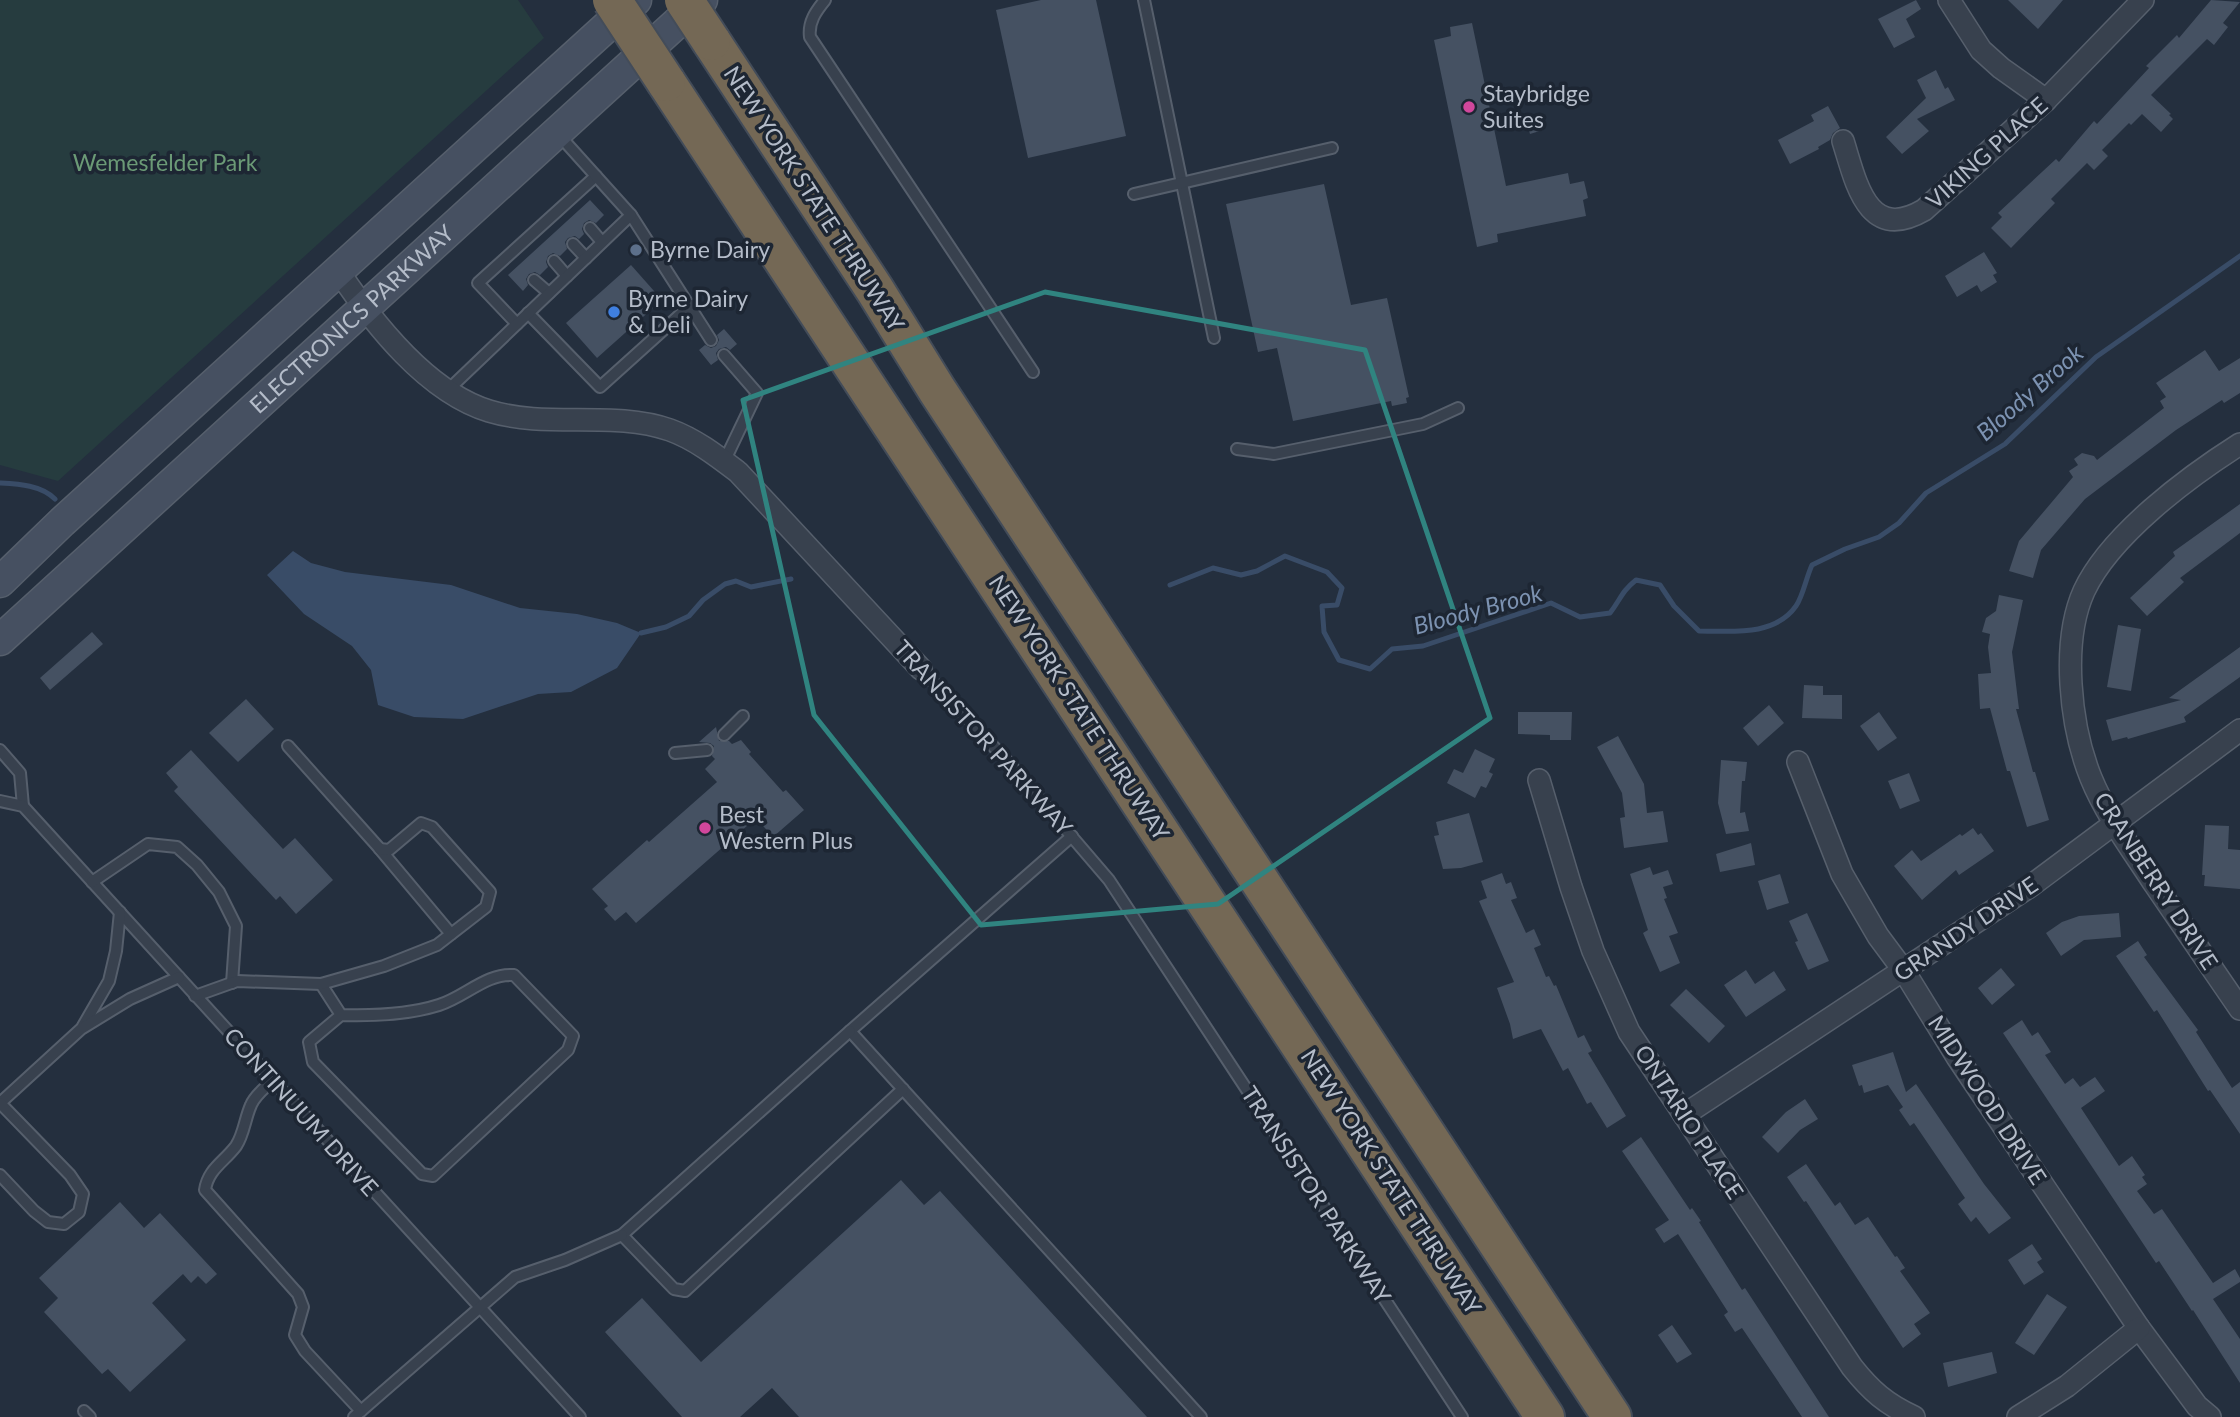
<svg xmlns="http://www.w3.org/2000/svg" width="2240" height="1417" font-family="Lato,sans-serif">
<rect width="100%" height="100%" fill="#242f3e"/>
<!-- green -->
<path fill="#263c3f" d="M0,0h518l26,38 -486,443 -58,-16z"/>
<!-- water -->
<path fill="#394c67" d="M293,551l18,12 34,9 106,13 69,23 57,6 40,9 24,10 -24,35 -46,24 -33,2 -75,25 -49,-2 -36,-12 -7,-35 -19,-24 -48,-32 -37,-39z"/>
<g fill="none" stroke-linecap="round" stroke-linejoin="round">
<!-- stream -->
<g stroke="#394c67" stroke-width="5">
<path d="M0,483c19,1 41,2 55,16"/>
<path d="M1170,585l43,-17 28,7 16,-4 28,-15 42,16 15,16 -5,17 -15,1 2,26 15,28 31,9 22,-20 31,-3 128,-43 29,14 30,-4c11,-14 11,-21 26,-33l24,5 14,21 25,25c32,0 75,6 97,-25 7,-10 10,-28 16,-41l33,-16 34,-12 20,-14 27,-30 79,-49 91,-87 144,-101"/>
<path d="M641,633l25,-6 23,-11 14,-16 22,-16 11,-3 15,6 40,-8"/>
</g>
</g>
<!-- building -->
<g fill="#455162">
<path d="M1041,0h55l30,136 -98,22 -32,-148z"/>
<path d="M1916,0l5,9 -15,10 9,18 -21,11 -16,-29z"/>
<path d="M2008,0h55l-25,29z"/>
<path d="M2211,0l29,2 -17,21 5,4 -14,18 -7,-6 -56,56 20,19 -2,1 4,4 -12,13 -19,-18 -11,11 -2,-2 -27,27 6,6 -14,14 -7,-7 -36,36 4,4 -44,45 -20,-20 11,-11 -4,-4 58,-54 3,3 35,-41 3,3 52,-56 -3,-2 31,-31 2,3z"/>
<path d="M1472,23l34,163 62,-13 2,11 14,-3 4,17 -5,2 3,16 -89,18 1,8 -21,5 -43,-207 17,-4 -1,-9z"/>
<path d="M1936,70l9,19 3,-2 7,13 -38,19 12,12 -27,23 -16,-17 40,-39 -9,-18z"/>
<path d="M1828,106l12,22 -7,5 -3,7 -12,7 1,2 -29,15 -12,-24 36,-19 -3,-6z"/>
<path d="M1540,116l3,14 -13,4 -4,-14z"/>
<path d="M1324,184l27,121 36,-7 22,99 -3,1 1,5 -15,3 -1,-5 -98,20 -16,-73 -19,4 -32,-148z"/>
<path d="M590,200l14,15 -8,8 -7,-3 -5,3 -2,6 2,5 -5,5 -4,-3 -7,2 -3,4 2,7 -7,7 -7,-3 -5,3 -2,6 2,5 -8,8 -5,-3 -6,2 -3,5 2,6 -5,6 -15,-16z"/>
<path d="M1984,252l13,21 -4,2 4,7 -16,10 -4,-7 -20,12 -12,-21z"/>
<path d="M631,265l31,35 -65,58 -31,-35z"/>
<path d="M724,329l13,15 -7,6 -4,-3 -7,2 -3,4 2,7 -7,5 -12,-15 6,-5 6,3 5,-2 3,-6 -2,-5z"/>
<path d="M2205,350l14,21 21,-13v35l-16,10 -2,-3 -46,30 -91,69 -44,51 -8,28 -24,-7 10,-30 54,-64 -4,-6 9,-6 -4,-6 8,-6 12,3 3,4 67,-52 -4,-7 6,-4 -10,-14z"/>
<path d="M2240,504v29l-60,45 4,4 -37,34 -17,-18 45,-42 -2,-4z"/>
<path d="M1999,595l24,5 -11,52 7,57h-3l17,63h2l14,48 -22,7 -17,-56h-3l-17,-63 -10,1 -2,-35 13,-1 -3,-26 2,-13 -8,-2 4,-14 10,-7z"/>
<path d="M2118,625l23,4 -10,62 -24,-4z"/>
<path d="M92,632l11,12 -53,46 -10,-12z"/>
<path d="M2240,647v30l-56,40 2,5 -58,17 -1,-2 -15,4 -6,-21 75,-20 -12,-2z"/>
<path d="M1804,685l19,1v9h19v24l-40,-1z"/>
<path d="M246,699l28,30 -36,33 -29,-29z"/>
<path d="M1769,705l15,18 -26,23 -15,-18z"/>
<path d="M1518,712h54l-1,28h-21v-5l-32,-1z"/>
<path d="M1879,712l18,26 -19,13 -18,-25z"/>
<path d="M716,727l3,14h10l3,3 9,-4 10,12 -2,2 34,38 3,-2 18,20 -31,27 -17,-19 -120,105 -10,-11 -11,9 -11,-12 4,-3 -16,-17 55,-49 2,2 68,-60 -12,-13 10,-10 -3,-3 2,-10 -4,-3 -11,-1z"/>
<path d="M1618,736l26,48 3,29 16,-2 5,31 -44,6 -4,-30 5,-1 -3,-24 -25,-46z"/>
<path d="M1475,749l20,10 -6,13 4,2 -7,14 -5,-2 -6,12 -28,-15 7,-14 9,4z"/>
<path d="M191,750l92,99 12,-11 38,42 -37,34 -16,-18 -4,4 -102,-109 4,-4 -12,-14z"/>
<path d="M1721,760l26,2 -2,19h-3l-2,32 5,-1 4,19 -23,3 -8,-31z"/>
<path d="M1909,773l11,28 -20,8 -12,-28z"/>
<path d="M1469,813l14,49 -22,6 -18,1 -9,-33 5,-1 -3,-13z"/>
<path d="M2205,825l24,1 -1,23 12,1v39l-36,-3 1,-11h-3z"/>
<path d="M1973,828l5,7 3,-2 13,18 -35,24 -3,-5 -34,30 -28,-34 18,-16 9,11 39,-27 2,2z"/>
<path d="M1751,843l4,22 -35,7 -4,-18z"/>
<path d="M1650,867l3,8 15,-5 5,14 -10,3 4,11 -3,1 14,34 -9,3 11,27 -20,9 -17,-39 5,-3 -18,-56z"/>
<path d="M1502,873l4,11 5,-2 6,16 -6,2 15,33 8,-4 7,16 -7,3 12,29 3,-1 5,10 2,-1 22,53 6,-3 8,16 -4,2 38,63 -19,12 -16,-26 -4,2 -19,-36 -5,3 -22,-42 -28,10 -3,-15 -13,-36 17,-6 -35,-81 8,-3 -6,-17z"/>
<path d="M1780,874l9,29 -22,7 -9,-29z"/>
<path d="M1807,913l22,48 -21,9 -13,-28 3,-1 -9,-20z"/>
<path d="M2119,913l2,24 -37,3 -23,16 -15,-23 16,-11 17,-6z"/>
<path d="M2138,941l9,14 -3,2 54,73 -2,2 36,56 8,-6v52l-30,-44 -2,1 -51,-81 -3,2 -38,-56z"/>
<path d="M2001,968l14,17 -23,20 -14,-17z"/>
<path d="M1746,970l9,14 19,-13 12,19 -40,27 -22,-32z"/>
<path d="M1686,989l39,37 -16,17 -39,-38z"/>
<path d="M2022,1020l10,16 6,-4 13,20 -6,3 20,29 8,-6 7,9 15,-10 10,14 -24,17 38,58 13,-10 13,19 -3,2 5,7 -10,7 17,23 8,-5 51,74 22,-14 5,9v4l-27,17 27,40v44l-47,-73 -1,1 -33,-50 -3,2 -153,-230z"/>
<path d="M1893,1052l13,40 10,-8 68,100 27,34 -22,16 -13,-17 -5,5 -13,-18 7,-6 -51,-75 -4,3 -11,-16 4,-3 -15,-22 -24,8 -2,-8 -3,1 -7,-21z"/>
<path d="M1805,1099l13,20 -18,11 -22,23 -16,-16 24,-25z"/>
<path d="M1641,1137l49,73 2,-2 9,13 -2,1 43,68 3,-2 84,129h-27l-60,-89 -7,4 -11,-17 4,-3 -50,-78 -14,9 -9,-14 14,-9 -47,-69z"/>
<path d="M1806,1164l29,42 5,-4 15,23 13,-8 27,40 2,-1 8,12 -5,3 30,42 -16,11 7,10 -18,14 -97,-147 -2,1 -17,-25z"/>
<path d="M901,1180l23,25 16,-14 207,226h-348l-27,-29 -32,29h-58l-77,-85 37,-34 59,64z"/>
<path d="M120,1202l24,26 16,-15 57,61 -11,10 -8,-8 -7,7 -8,-9 -31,29 34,37 -56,52 -22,-23 -6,5 -58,-62 14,-14 -19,-20z"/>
<path d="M2032,1244l10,15 -5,3 7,10 -20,13 -16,-25z"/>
<path d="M2047,1294l20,13 -33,48 -19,-12z"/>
<path d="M1672,1325l20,29 -15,9 -19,-28z"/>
<path d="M1992,1352l5,21 -49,14 -5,-24z"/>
</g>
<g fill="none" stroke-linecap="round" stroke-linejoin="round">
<defs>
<g id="service">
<path d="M825,0c-9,11 -17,22 -15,37l223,335"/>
<path d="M1144,0l70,338"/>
<path d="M1134,194l198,-46"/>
<path d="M631,215l80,125"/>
<path d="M590,228l12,14"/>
<path d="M573,244l13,14"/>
<path d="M554,261l13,15"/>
<path d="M534,280l15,13"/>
<path d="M528,313l72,74 91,-82"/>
<path d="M517,324l-39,-41 118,-107"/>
<path d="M724,355l33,38 -33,69"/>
<path d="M448,390l183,-175 -72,-80"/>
<path d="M1237,449l37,5 149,-30 35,-16"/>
<path d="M921,669l86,92 102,119 353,537"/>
<path d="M724,735l19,-19"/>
<path d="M0,750l20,23 3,33"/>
<path d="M675,753l32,-3"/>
<path d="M0,801l23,5 557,611"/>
<path d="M1072,836l-222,195 351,386"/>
<path d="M379,848l72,86"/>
<path d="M92,882l56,-38 29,3 20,18 22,27 17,34 -4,57"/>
<path d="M321,984l20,31 -32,27 4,20 109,112 11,2 135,-126 5,-14 -59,-61c-28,-2 -49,22 -75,30 -31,10 -65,11 -98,10"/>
<path d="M195,996l42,-15 84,3 63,-18 53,-21 49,-38 4,-15 -58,-65 -11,-4 -32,27 -9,-1 -92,-103"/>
<path d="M83,1026l26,-45 7,-30 4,-39"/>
<path d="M850,1031l-228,204 52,54 11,2 218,-202"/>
<path d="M273,1080c-8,8 -18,15 -22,25 -6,13 -7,29 -15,41 -12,16 -28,23 -31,44l93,104 5,13 -8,28 10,16 56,60"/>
<path d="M0,1103l81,-74 49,-30 49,-22"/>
<path d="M0,1175l34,36 14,11 16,2 15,-12 4,-18 -13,-19 -70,-72"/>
<path d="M84,1411l6,6"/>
<path d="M354,1417l161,-140 50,-17 57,-25"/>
</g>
<g id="minor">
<path d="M1949,0l32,50 20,18 45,32"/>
<path d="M1843,141c13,41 24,102 81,69l122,-110 97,-100"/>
<path d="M339,272c35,52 88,120 150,139 59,18 123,-1 181,19 25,9 47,26 68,42l183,197"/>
<path d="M2240,444c-52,33 -130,91 -156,147 -23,51 -14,135 7,187 15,37 40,70 62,104 29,42 58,84 87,127"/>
<path d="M1798,762l44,112 36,62 26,35 53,86 182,271 58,78 13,11"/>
<path d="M1539,780l32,107 22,64 36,81 223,335c19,24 34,37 62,50"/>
<path d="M1684,1115l348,-230 208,-155"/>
<path d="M2018,1417l49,-31 72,-58"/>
</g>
<g id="secondary">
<path d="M0,582l62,-60 574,-522"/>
<path id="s1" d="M0,640l702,-640"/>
</g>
<g id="motorway">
<path d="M711,41l164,249 62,100 675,1027"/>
<path d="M666,82l879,1335"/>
</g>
</defs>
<!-- service casing -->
<use href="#service" stroke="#565f6c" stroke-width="14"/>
<!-- minor casing -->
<use href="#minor" stroke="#565f6c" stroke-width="24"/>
<!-- secondary casing -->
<use href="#secondary" stroke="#565f6c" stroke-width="33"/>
<!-- motorway casing -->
<use href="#motorway" stroke="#434c59" stroke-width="42"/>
<!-- service -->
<use href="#service" stroke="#38414e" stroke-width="10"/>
<!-- minor -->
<use href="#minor" stroke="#38414e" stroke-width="21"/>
<!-- secondary -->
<use href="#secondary" stroke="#465061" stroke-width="30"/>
<!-- motorway -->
<use href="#motorway" stroke="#746855" stroke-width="38"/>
<defs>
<g id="motorway-bridge">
<path d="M612,0l54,82"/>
<path d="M684,0l27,41"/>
</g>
</defs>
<!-- motorway-bridge casing -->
<use href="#motorway-bridge" stroke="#434c59" stroke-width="42" stroke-linecap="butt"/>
<!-- motorway-bridge -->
<use href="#motorway-bridge" stroke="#746855" stroke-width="38"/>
</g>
<!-- marked area -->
<path fill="none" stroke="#308480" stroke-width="5" stroke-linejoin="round" d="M1045,292l320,58 125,368 -272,186 -237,21 -167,-210 -71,-315z"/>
<!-- markers -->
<g fill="#d1479c" stroke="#1d2633" stroke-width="2.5">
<circle cx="1469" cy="107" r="7"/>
<circle cx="705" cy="828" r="7"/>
</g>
<circle fill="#5c6f8a" stroke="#1d2633" stroke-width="2.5" cx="636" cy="250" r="7"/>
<circle fill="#3f7fe0" stroke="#1d2633" stroke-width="2.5" cx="614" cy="312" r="7"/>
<g text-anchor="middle" stroke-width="7" stroke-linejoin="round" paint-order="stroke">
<!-- poi labels -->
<g font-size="23" fill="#b4bcc9" stroke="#1d2633" text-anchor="start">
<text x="1483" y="102">Staybridge<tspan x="1483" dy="26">Suites</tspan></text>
<text x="650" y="258">Byrne Dairy</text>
<text x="628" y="307">Byrne Dairy<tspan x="628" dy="26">&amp; Deli</tspan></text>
<text x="719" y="823">Best<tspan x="719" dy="26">Western Plus</tspan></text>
</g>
<!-- street labels -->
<g font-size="23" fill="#b4bcc9" stroke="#1d2633">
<text transform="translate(1987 153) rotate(-42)" y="8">VIKING PLACE</text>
<text transform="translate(814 199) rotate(57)" y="8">NEW YORK STATE THRUWAY</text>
<text dy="8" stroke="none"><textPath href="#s1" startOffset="476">ELECTRONICS PARKWAY</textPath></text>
<text transform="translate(1079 708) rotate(57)" y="8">NEW YORK STATE THRUWAY</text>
<text transform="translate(983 738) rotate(48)" y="8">TRANSISTOR PARKWAY</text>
<text transform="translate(2156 881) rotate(57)" y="8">CRANBERRY DRIVE</text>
<text transform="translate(1966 929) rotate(-34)" y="8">GRANDY DRIVE</text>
<text transform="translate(1987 1100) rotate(57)" y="8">MIDWOOD DRIVE</text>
<text transform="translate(301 1112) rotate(48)" y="8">CONTINUUM DRIVE</text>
<text transform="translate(1689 1122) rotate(57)" y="8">ONTARIO PLACE</text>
<text transform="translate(1391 1182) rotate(57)" y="8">NEW YORK STATE THRUWAY</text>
<text transform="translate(1316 1195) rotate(57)" y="8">TRANSISTOR PARKWAY</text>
</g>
<!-- park labels -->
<g font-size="23" fill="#6b9a76" stroke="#1d2633">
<text x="165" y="171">Wemesfelder Park</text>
</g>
<!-- water labels -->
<g font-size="24" font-style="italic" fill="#7c92b1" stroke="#1d2633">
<text transform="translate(2030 393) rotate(-41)" y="8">Bloody Brook</text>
<text transform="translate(1478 610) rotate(-15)" y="8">Bloody Brook</text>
</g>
</g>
</svg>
